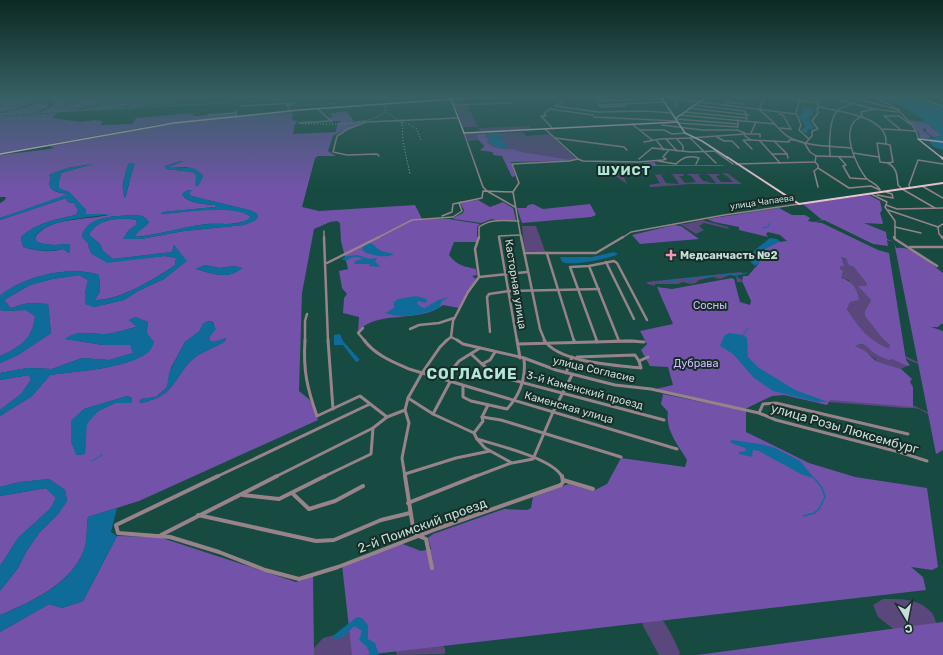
<svg xmlns="http://www.w3.org/2000/svg" width="943" height="655" font-family="Rubik,sans-serif">
<rect width="100%" height="100%" fill="#174a40"/>
<!-- green -->
<g fill="#5a487d">
<path d="M121,97h53l-3,1 5,-1h21l-11,2 12,2c-17,3 -45,3 -53,5 -5,-1 -10,-4 -15,-5 -16,-2 -54,17 -67,5l2,-3 10,-3 13,7 10,-4 4,1 22,-6z"/>
<path d="M469,99l-14,2 2,3 10,1 11,22h-15l-10,-26z"/>
<path d="M529,126l2,4 -50,2 -3,-4z"/>
<path d="M523,132l3,4 23,-2 27,25 -9,2 -56,1v2h-5l-4,-8 -9,-1 -1,-3 -12,-2 4,-4 -6,-6 -10,1 -2,-7z"/>
<path d="M640,166l8,3 1,3 -27,1 5,11 -23,-16z"/>
<path d="M727,173l15,11h-52l-37,3h-3l-1,-2 11,-2 -5,-8h-3l14,-1 -5,1 5,8 13,1 -6,-9 -3,-1h13l1,2h-5l6,7 11,-1 -5,-6 -5,-2h16l-4,1 5,6c5,0 8,3 13,2l-7,-8 -4,-1h14l1,1 -4,1 5,6h12l-6,-6 -5,-2z"/>
<path d="M702,220l26,7 1,2 -25,-6 -5,3 5,4 -8,4 -16,-10h6z"/>
<path d="M522,226h14l9,25 6,1 -26,-1z"/>
<path d="M840,257c13,4 19,17 27,27l-1,2h-7l12,14 -6,11 19,29 21,16 19,9c-14,-1 -56,-26 -66,-37 -4,-6 -7,-13 -11,-19l3,-7 -1,-22 -8,-2 -2,-12z"/>
<path d="M741,272l2,2 -7,2 5,3 1,3h-5l-1,-6 -6,-1 -10,4 -7,-2 -14,3 -3,3 -5,1 -8,-2 -5,2h-23v2l-7,-2 -2,-2z"/>
<path d="M856,344l10,1 10,10 15,3 16,8 -6,3 -25,-8v-2l-21,-13z"/>
<path d="M764,367l151,39 14,7 4,4 -14,-8 -6,-1h-9l-76,-6z"/>
<path d="M640,593c19,20 29,34 40,60l-1,2h-20l-16,-29z"/>
<path d="M883,599c17,0 35,-1 48,13 3,3 5,10 6,14l-41,5 -18,-14 -5,-12z"/>
<path d="M354,626l16,29h-62l15,-17 11,-3v5z"/>
<path d="M392,642h46l7,6v6l-48,1z"/>
</g>
<!-- forest -->
<g fill="#7253a9" fill-rule="evenodd">
<path d="M0,97h121l3,1 -46,10 -6,-1 -1,-2 5,-4c-4,-1 -10,1 -13,5 14,15 60,-15 80,0l-16,2 4,-2 -3,-1 -8,3 -81,5 16,-8 -2,-4c-15,-4 -23,4 -37,8 -5,1 -11,2 -16,3z"/>
<path d="M46,101l3,2 -1,4 -13,6 -35,2v-2l24,-5 14,-6z"/>
<path d="M346,111l8,10 -3,1 16,-2 -29,13 -5,3 -5,15 8,5h-18l-3,2 -13,49 17,4 96,-6 7,14h27l31,5 -3,3v15h-23l-5,13c9,11 14,11 27,14l1,6 -5,1 4,3 -17,29 -16,-3c-24,19 -63,4 -85,26l1,-14 -16,-4 1,-15 3,-4 -5,-6 -3,-17 9,-2 -7,-28 -1,-18 -3,-2 -7,1 -16,7 -12,64 -3,98 11,9 8,20 -179,81 -51,16c-2,11 0,22 -4,33 -12,33 -54,53 -84,65v-24l18,-23 8,-16 13,-19 19,-19 9,-13 -2,-11 -16,-11 -29,3 -20,5v-71l32,-20 18,-21c27,-4 77,-6 98,-23 3,-2 4,-7 6,-10l-8,-9 2,-11 -13,-5 -6,3 8,7c-10,2 -21,6 -31,7 -14,1 -28,-5 -40,5l37,6h28l2,8 -24,7 -27,-2 -30,11 -25,-1 -27,5v-10l18,-8 33,-22 -3,-29 -20,-1 -17,5 -7,-8 26,-15 22,-6 27,-4 9,5 -3,13 1,11 8,3 30,-7 14,-9 26,-12 22,-18 -12,-16 -2,7 -59,7 -10,-8 -3,-7 -11,-9c7,-16 31,-18 47,-15l1,4 -9,7 -5,8h18l43,-8 60,-6 10,-4 4,-4 -2,-4 -7,-3 -58,-14 -2,-3 2,-3 -5,1 -4,3c5,10 23,10 33,11v2l-52,5 -2,2c23,-1 72,-11 90,3 -4,4 -8,5 -14,6 -10,2 -20,0 -30,1 -25,3 -48,11 -73,13 4,-7 11,-9 15,-15l-6,-6c-17,-1 -58,-2 -61,21l6,6 1,5 3,6 15,8 58,-6 11,2 -1,7c-20,14 -57,36 -80,35l5,-9 -1,-16c-28,-10 -76,1 -99,21v-76l66,-22 2,4 6,1 4,7 -2,5c-20,4 -40,8 -55,22l2,10c13,4 27,6 40,2l6,4 1,-9c-11,1 -22,2 -33,-2l-2,-4c11,-21 54,-18 74,-23l-24,-1 1,-4 -17,-18 -10,-3v-8l2,-8 31,-9 -25,4 -18,7 2,3c-6,13 8,15 18,16l-4,3 -65,21v-15l5,-3 1,-3h-6v-42l49,-6 6,-1 -5,-1 2,-1 124,-23 108,-11 9,1 -1,7 6,1 -3,3 -2,10 43,-2 1,-8 4,-3h-10l-3,-3h4v-2l-3,-2zM181,161h2l-14,5 2,2c12,-1 24,-3 32,8l-5,10h-2v-11l-3,-3 -27,-3 -1,-3zM129,163l6,1c-5,11 -6,23 -10,34 -3,-9 -3,-14 0,-22 2,-5 1,-8 4,-13zM205,265l14,3 15,-2 8,2c-15,12 -28,6 -46,1zM208,321l5,1 2,7 -5,7v5l4,1 12,-4 -1,3c-10,7 -22,10 -31,17 -17,14 -19,36 -43,42 -5,2 -7,3 -12,2l2,-3 15,-2 11,-10 4,-19 14,-26 15,-11 3,-7zM127,396l5,2 -1,5h-16l-17,8 -12,13 -1,30 -8,1 -6,-14v-20l13,-12z"/>
<path d="M57,113l-5,5 29,4 13,-2 9,1 -2,2v2l31,-1 4,-6 57,-5v3l42,-2v3l-74,7 -161,29v-37z"/>
<path d="M909,120l18,3 15,13 -9,1 -7,-5v-3l-2,-1 -1,2 8,7 -4,2 -7,-1 -1,-5z"/>
<path d="M477,134h9l-1,3 3,2 -1,3c6,7 18,8 26,7l8,3 50,8 -60,2 4,14 -3,1 -10,-21 -8,-1 -1,-3 -13,-2 5,-4 -7,-7z"/>
<path d="M654,162l3,3h63l6,1h-80l2,3 -2,1 -6,-4 6,1 -2,-4z"/>
<path d="M869,195l11,6 2,9 -2,3 3,10 -1,1 -18,-1 22,9 1,7 7,3 2,6c18,-3 33,15 47,25v51h-2l-3,3h-7l12,4v119l-7,4 -42,-212 -7,-2 1,6 -15,-2 -49,-24 -10,2 8,1 56,27 11,3 17,107 4,5 -3,1 -15,-7 -3,1c-4,-2 -9,-3 -12,-5 -8,-4 -11,-15 -22,-9l10,5 11,10 25,8 11,10 -2,3 3,5v20l-83,-7 -3,5 -43,-10 -12,1 -27,13 -89,-20 17,-4 -5,-18 -18,-1 -9,-16 6,-6 -7,-13 33,-7 -16,-37 15,2 60,-11 2,1 6,23 10,3 1,-4 -9,-20 1,-5h5c6,-9 15,-12 13,-25l17,-9 9,-1 -7,-6 -12,-3 -2,2 2,3 -29,-7v-3l-25,-5 -7,-3 72,-11 13,7h13l5,3 -2,3 5,1 9,-2 -19,-16zM841,257l5,2 3,6 5,2 13,17 -1,2h-8l13,14 -6,11v5l19,24 6,5 -1,4c-21,-10 -30,-20 -42,-40l3,-7 9,-2c-2,-11 -6,-19 -18,-22l2,-7 -3,-2v-3h4z"/>
<path d="M478,200l12,7 13,-5 10,6 3,12 -18,1 -6,-2 -11,4 -27,-4 -1,-1 10,-5 1,-3 -4,-7 1,-1z"/>
<path d="M533,204l10,5 47,-5 6,11 -5,2 -69,6 -5,-15h9l2,-3z"/>
<path d="M674,225l7,1 18,13 -59,5 -8,-9z"/>
<path d="M0,309l2,2 24,-1 9,6c-2,23 -15,31 -35,40z"/>
<path d="M29,375l2,5 -10,14 -21,16v-30z"/>
<path d="M663,394l83,17v21l63,31 46,14 72,11 11,79 -6,3 -21,-3 12,10 3,13 -561,65h-13l-10,-90 58,-22 21,8 10,-2 -3,-11 5,-4 71,-25 23,1 4,-2 2,-11 36,-13 24,7 14,-7 14,-26 64,9 2,-7c-9,-15 -22,-30 -19,-48l-7,-8z"/>
<path d="M46,488l10,10 -5,10 -33,30 -18,28v-70z"/>
<path d="M117,536l42,1 137,45 17,-6 1,79h-314v-23l49,-28 13,4 21,-7z"/>
<path d="M943,622v33h-246z"/>
</g>
<!-- water -->
<g fill="#0f6c9a">
<path d="M876,97h35l32,10v43l-9,-3 -7,-8 15,-3 -13,-12 -12,-3h8c-14,-11 -31,-20 -49,-24z"/>
<path d="M801,107h9l3,2v5l-4,4 1,5 4,5 -7,2 1,3 -5,-1 -2,-2 5,-4 -8,-9 5,-5z"/>
<path d="M498,134l10,14c-10,0 -19,-2 -20,-13z"/>
<path d="M182,161h2l-14,6c13,4 22,-5 33,9l-5,10h-3l1,-11 -3,-3 -27,-3 -1,-3z"/>
<path d="M129,163l6,1c-5,11 -6,23 -11,35 -1,-10 -2,-15 1,-23 2,-5 1,-8 4,-13z"/>
<path d="M94,164l-20,5 -13,4 -2,8v7l10,4 17,18 -1,4h26c-19,4 -66,4 -76,23l2,5c12,4 22,3 33,2v9l-7,-4c-13,3 -27,2 -40,-2l-2,-10c15,-14 35,-18 55,-22l2,-5 -4,-7 -6,-1 -2,-4 -66,22v-2l68,-24c-8,-2 -23,-2 -17,-16l-2,-3 18,-7z"/>
<path d="M192,190l-3,3 2,3 59,14 6,3 2,4 -4,4 -10,4 -60,6 -43,8h-18l5,-8 9,-7 -1,-4c-16,-3 -40,-1 -47,15l11,9 3,7 10,8 59,-7 2,-7 13,16 -23,18 -26,12 -14,9 -30,7 -9,-3v-11l3,-13 -9,-5 -27,4 -22,6 -26,15 7,8 17,-5 20,1 3,29 -33,22 -18,8v-7c19,-8 34,-18 35,-40l-9,-6 -24,1 -2,-2v-13c23,-20 71,-31 99,-21l1,16 -5,9c22,2 62,-22 80,-35l1,-7 -11,-2 -58,7 -15,-9 -3,-6 -1,-5 -6,-6c3,-23 43,-22 61,-21l6,6c-4,6 -11,8 -14,15 25,-2 48,-11 74,-13 13,-1 31,3 42,-7 -14,-13 -70,-4 -90,-3l1,-2 53,-5v-2c-10,-1 -27,-1 -33,-11l4,-3z"/>
<path d="M770,238l7,1 3,2 -18,10 1,5 -2,5 -6,5 -6,-6 6,-10z"/>
<path d="M371,243l10,8 13,3c-8,5 -21,1 -30,-2l-2,-3 3,-4z"/>
<path d="M614,252l4,2c-8,5 -43,11 -52,9 -4,0 -5,-3 -6,-6h32z"/>
<path d="M357,255l13,4 6,-1 1,1 -2,2 5,6 -11,-1 1,-1 -1,-1h-14l-1,-2 4,-2 5,-1c-5,-3 -13,-3 -16,2l-6,-2 6,-3z"/>
<path d="M205,265l14,3 15,-2 9,2c-16,12 -29,6 -47,1z"/>
<path d="M416,296l11,3 -1,4 -8,-2 -1,2 4,4 4,1 13,-8 11,-3 -7,4 -3,7c-17,7 -37,11 -54,5l9,-5v-6l4,-3z"/>
<path d="M135,317l13,5 -1,11 7,9c-1,3 -3,8 -6,10 -20,17 -72,19 -98,23l-18,21 -32,20v-6l21,-16 10,-14 -2,-5 -29,5v-7l27,-5 25,1 30,-11 27,2 24,-7 -3,-8h-27l-38,-6c12,-10 26,-4 40,-5 11,-1 22,-5 32,-7l-8,-7z"/>
<path d="M208,321l4,1 4,7 -6,7v5l4,1 12,-4 -1,3c-10,7 -22,10 -31,17 -17,14 -19,36 -43,42 -5,2 -7,3 -12,2l2,-3 15,-2 11,-10 2,-14 16,-31 14,-11 4,-7z"/>
<path d="M729,333l14,2 4,3 1,19 11,11 36,22 33,12h-11l-44,-11 -19,-13 -21,-24 -13,-8 4,-10z"/>
<path d="M340,334l3,7 17,19 -4,2 -13,-17h-9v-10z"/>
<path d="M127,396l5,2 -1,5h-16l-17,8 -11,13 -2,30 -9,1 -5,-14v-20l13,-12z"/>
<path d="M733,440l32,5 10,3 25,13 15,18 -14,-5 -42,-23 -6,-1 -1,4 1,3 -14,-3v-2l7,-1 -1,-3 -14,-5 -1,-2z"/>
<path d="M49,479l16,11 2,11 -9,13 -19,19 -13,19 -8,16 -18,23v-25l18,-28 33,-30 5,-10 -10,-10 -46,8v-9l20,-5z"/>
<path d="M117,508l-6,24 6,4 -34,65 -21,7 -13,-4 -49,28v-17c30,-12 72,-31 84,-65 4,-11 2,-22 4,-33z"/>
<path d="M357,617l5,1 6,7v14l7,4 4,12h-9l-3,-8 -8,-7 3,-9 -8,-5 -9,10 -11,4v-5z"/>
</g>
<g fill="none" stroke-linecap="round" stroke-linejoin="round">
<!-- stream-far1 -->
<g stroke="#0f6c9a" stroke-width="1">
<path d="M763,228l5,-1 2,-4"/>
<path d="M736,276l-1,-1 12,-2"/>
<path d="M658,282l72,-8 5,1"/>
<path d="M743,335l5,-7"/>
<path d="M92,461l10,-6"/>
</g>
<!-- stream -->
<g stroke="#0f6c9a" stroke-width="1.5">
<path d="M815,479l7,9 3,9 -6,12 -4,3"/>
<path d="M804,516l11,-3"/>
</g>
<!-- minor-far3 -->
<g stroke="#978389" stroke-width="1.5">
<path d="M662,97l133,17"/>
<path d="M765,97l-5,10 2,3 -2,1c11,6 17,18 27,25 18,11 44,10 64,12"/>
<path d="M774,97l42,6"/>
<path d="M809,97l8,4"/>
<path d="M829,97l45,12 24,3"/>
<path d="M848,97l52,13"/>
<path d="M871,97c18,5 29,13 41,28 3,5 6,8 6,14"/>
<path d="M917,97l26,9"/>
<path d="M932,97l11,3"/>
<path d="M593,98l30,-1"/>
<path d="M800,100l-4,13 5,12 -2,5 10,9 -4,5 5,8 6,4 -1,6 3,3v3l31,20 22,-2 9,4"/>
<path d="M595,101l67,-2"/>
<path d="M727,102l16,2"/>
<path d="M599,104l2,3 24,-1"/>
<path d="M453,105l59,-2"/>
<path d="M599,105l66,-3"/>
<path d="M693,105l52,6 2,10"/>
<path d="M241,106l54,-3 -8,2 3,6"/>
<path d="M555,106l43,6 47,-1 27,2"/>
<path d="M555,106l7,-4 2,-5"/>
<path d="M676,106l1,-6"/>
<path d="M727,106l-2,-2 7,-7"/>
<path d="M819,107c18,4 58,8 66,28 1,2 1,6 1,9l4,1 3,17 -5,1c9,5 9,12 10,22l4,4 33,19"/>
<path d="M689,108l60,7"/>
<path d="M318,109l14,13"/>
<path d="M550,109l43,6 1,2 83,4"/>
<path d="M550,109l-6,4 2,3h-5l12,13"/>
<path d="M874,109l-13,3 1,4c-5,3 -9,5 -11,11 -5,15 6,39 15,51 5,5 11,5 14,12"/>
<path d="M236,111v7"/>
<path d="M685,112l60,6"/>
<path d="M779,114l4,1 8,14"/>
<path d="M208,115l28,-2"/>
<path d="M680,115l95,9"/>
<path d="M899,116h-15l17,14"/>
<path d="M899,116l11,8"/>
<path d="M676,119l62,5"/>
<path d="M299,123l31,-2"/>
<path d="M678,123l60,4v-7"/>
<path d="M632,124l20,16"/>
<path d="M662,125l40,5h35l8,3"/>
<path d="M780,128l11,1"/>
<path d="M545,129l33,30 5,2 55,1 25,-2 3,-1 -3,-2 5,-6"/>
<path d="M883,129l33,2"/>
<path d="M640,130h24l8,4 13,-1"/>
<path d="M464,133l19,54 4,4 28,16"/>
<path d="M751,133l5,-11"/>
<path d="M717,137l7,4h8l7,7"/>
<path d="M555,138l69,9 3,3"/>
<path d="M666,139l11,12"/>
<path d="M677,139l6,7v5"/>
<path d="M809,139l3,-3v-5l6,-2 -6,-8 6,-8 -1,-4 2,-2 -3,-5 13,-5"/>
<path d="M751,140l38,2v-2h6"/>
<path d="M657,141l7,9"/>
<path d="M760,141l20,22"/>
<path d="M774,141l13,13 1,4"/>
<path d="M644,142l16,-3 30,-1"/>
<path d="M886,144l-9,-1 3,19 8,1"/>
<path d="M752,149l-9,-9h8l-6,-4v-2h15v3"/>
<path d="M716,152l17,12"/>
<path d="M853,153l26,4"/>
<path d="M772,154h15"/>
<path d="M379,156l-2,-2 -30,1 -14,-3 4,-16 11,-7 18,-7 92,-4"/>
<path d="M816,156l38,1"/>
<path d="M830,156c-1,-11 -1,-39 8,-46 4,-3 11,-5 15,-7"/>
<path d="M839,157l7,8 -3,1 7,12 16,1"/>
<path d="M639,159l13,-11 39,4 26,-1"/>
<path d="M658,161l18,3c7,-7 13,-9 23,-6l-3,6"/>
<path d="M716,163l-26,-25 55,-4"/>
<path d="M736,164l79,-2"/>
<path d="M818,168l-4,3 4,16"/>
<path d="M922,186l21,12"/>
<path d="M910,188l-1,-3 9,-25 25,4"/>
<path d="M871,194l16,8 -2,5 10,14v17"/>
<path d="M877,195l16,3 -1,-4 -6,-2"/>
<path d="M886,205l11,4 46,-1"/>
<path d="M888,210l50,17"/>
<path d="M442,216l10,-4 1,-8 29,-6 1,-7 30,1"/>
<path d="M895,227l26,6"/>
<path d="M324,231v7"/>
<path d="M377,238l35,-18 41,-3 9,-6 -3,-8 2,-1"/>
<path d="M479,238v-11c12,-9 26,-6 40,-6"/>
<path d="M499,238v-2l22,-1"/>
<path d="M521,238l-8,-46 6,-9 -7,-19 57,-3 9,-2"/>
<path d="M622,238l9,-6 93,-17 75,-11"/>
<path d="M943,238l-4,-4 -1,-7 5,-3"/>
</g>
<!-- minor-far2 -->
<g stroke="#978389" stroke-width="2.5">
<path d="M324,237l4,104"/>
<path d="M499,237l18,104"/>
<path d="M521,237l19,92 5,12"/>
<path d="M894,237l1,2 42,27"/>
<path d="M942,237l1,1"/>
<path d="M910,247h33"/>
<path d="M524,253h72l27,-16"/>
<path d="M547,254l27,87"/>
<path d="M606,262l28,57"/>
<path d="M327,263l52,-26"/>
<path d="M589,266l30,75"/>
<path d="M479,277l48,-5"/>
<path d="M363,328l-5,5 7,8"/>
<path d="M410,329l9,-4 20,-2 15,-5"/>
<path d="M490,332l-3,-35 2,-3 20,-3 90,-2"/>
<path d="M451,337l8,4"/>
<path d="M305,341v-20l2,-7"/>
<path d="M446,341l5,-4 2,-16 15,-29 11,-15 -4,-28 4,-12"/>
<path d="M597,341l-27,-74 19,-1 25,-5 3,2 30,57"/>
<path d="M613,341h23"/>
</g>
<!-- minor-far1 -->
<g stroke="#978389" stroke-width="3">
<path d="M305,340c-2,30 2,48 12,76l43,-20 27,21"/>
<path d="M328,340l5,69"/>
<path d="M364,340c11,15 29,22 45,29l268,80"/>
<path d="M457,340l6,4 61,14 32,12 59,15 36,4 108,24 17,7 123,32 28,9"/>
<path d="M517,340l3,18"/>
<path d="M544,340c15,23 72,25 97,28l-2,-7 9,-4"/>
<path d="M574,340v2"/>
<path d="M596,340l1,2"/>
<path d="M518,344l112,-3 14,1"/>
<path d="M471,354l11,10 8,-4 5,-8"/>
<path d="M577,357l58,-2 4,6"/>
<path d="M482,364l10,8 13,6 159,42"/>
<path d="M566,373l6,-16"/>
<path d="M445,379l14,-18 21,-13"/>
<path d="M463,386v11l8,4 36,8c13,-14 19,-31 17,-50"/>
<path d="M408,398l25,16 41,19 3,6c20,6 77,20 85,38"/>
<path d="M759,413l4,-9 13,-1 132,31"/>
<path d="M433,414l17,-32"/>
<path d="M482,417l19,3 120,37"/>
<path d="M474,433l9,-12 -1,-4 6,-12"/>
<path d="M477,439l8,9 27,15 21,-4 20,-47 19,-37"/>
<path d="M405,474l51,-16 34,-7"/>
<path d="M216,477l154,-73"/>
<path d="M275,477l98,-49 14,-11 18,-7"/>
<path d="M323,477l48,-23 2,-26"/>
<path d="M405,477l-3,-19 7,-35 -4,-13 3,-12 14,-25 18,-26 7,-7"/>
<path d="M474,477l37,-14"/>
</g>
<!-- minor -->
<g stroke="#978389" stroke-width="4">
<path d="M218,476l-102,49 2,8 52,4 49,15 46,18 34,9 39,-12 101,-39 122,-43 2,-3 -1,-6"/>
<path d="M405,476l9,58 12,5 6,29"/>
<path d="M563,480l30,9"/>
<path d="M292,493l17,16 26,-8 28,-15"/>
<path d="M243,495l36,4 46,-23"/>
<path d="M408,503l68,-27"/>
<path d="M198,515l118,26 18,-1 47,-20 29,-7"/>
<path d="M161,535l116,-59"/>
</g>
<!-- major-far1 -->
<g stroke="#ecc4d0" stroke-width="1.5">
<path d="M661,97l24,36 17,8 26,17"/>
<path d="M481,98l15,-1"/>
<path d="M451,99l13,34 214,-11"/>
<path d="M676,118l31,-21"/>
<path d="M918,139l24,19"/>
<path d="M919,139l24,3"/>
<path d="M0,154l174,-31 125,-13 184,-13"/>
</g>
<!-- major -->
<g stroke="#ecc4d0" stroke-width="2">
<path d="M727,157l72,47 144,-21"/>
<path d="M941,157l2,2"/>
</g>
<!-- rail -->
<g stroke="#a8c6bf" stroke-width="1" stroke-dasharray="1 2" stroke-linecap="butt">
<path d="M330,99l36,-2"/>
<path d="M290,106l48,-3"/>
<path d="M385,110c5,8 13,6 18,16"/>
<path d="M0,115l335,-18"/>
<path d="M400,120l16,8 5,12"/>
<path d="M402,122l1,20 7,32"/>
<path d="M302,124c27,-1 58,4 82,-11l2,-10 13,-6"/>
</g>
</g>
<!-- sky -->
<linearGradient id="sky" x2="0" y2="1"><stop stop-color="#0d2923"/><stop offset="0.51" stop-color="#366064"/><stop offset="1" stop-color="#366064" stop-opacity="0"/></linearGradient>
<rect width="943" height="189" fill="url(#sky)"/>
<!-- markers -->
<path fill="#f09ab7" stroke="#172c27" stroke-width="1.5" d="M669 249h4v4h4v4h-4v4h-4v-4h-4v-4h4z"/>
<g text-anchor="middle" stroke-width="4" stroke-linejoin="round" paint-order="stroke">
<!-- far-street labels -->
<g font-size="9" fill="#c5ded8" stroke="#172c27">
<text transform="translate(762 202) rotate(-8)" y="3">улица Чапаева</text>
</g>
<!-- poi labels -->
<g font-size="11" font-weight="bold" fill="#c5ded8" stroke="#172c27" text-anchor="start">
<text x="680" y="259">Медсанчасть №2</text>
</g>
<!-- street labels -->
<g font-size="11" fill="#c5ded8" stroke="#172c27">
<text transform="translate(516 284) rotate(81)" y="4">Касторная улица</text>
<text transform="translate(594 369) rotate(13)" y="4">улица Согласие</text>
<text transform="translate(585 390) rotate(15)" y="4">3-й Каменский проезд</text>
<text transform="translate(569 407) rotate(16)" y="4">Каменская улица</text>
</g>
<!-- park labels -->
<g font-size="11" fill="#ceb9ff" stroke="#172c27">
<text x="710" y="309">Сосны</text>
<text x="696" y="367">Дубрава</text>
</g>
<!-- far-district labels -->
<g font-size="13" font-weight="bold" letter-spacing="1" fill="#b2e6d9" stroke="#172c27">
<text x="624" y="175">ШУИСТ</text>
</g>
<!-- near-street labels -->
<g font-size="13" fill="#c5ded8" stroke="#172c27">
<text transform="translate(845 428) rotate(16)" y="5">улица Розы Люксембург</text>
<text transform="translate(422 525) rotate(-20)" y="5">2-й Поимский проезд</text>
</g>
<!-- district labels -->
<g font-size="15" font-weight="bold" letter-spacing="1" fill="#b2e6d9" stroke="#172c27">
<text x="472" y="379">СОГЛАСИЕ</text>
</g>
</g>
<!-- north arrow -->
<g transform="translate(907 619) rotate(170)" stroke="#172c27" stroke-width="3" paint-order="stroke">
<path d="M0-3L7 15L0 10L-7 15Z" fill="#c5ded8"/>
<text y="-6" font-size="11" font-weight="bold" text-anchor="middle" fill="#c5ded8">С</text>
</g>
</svg>
